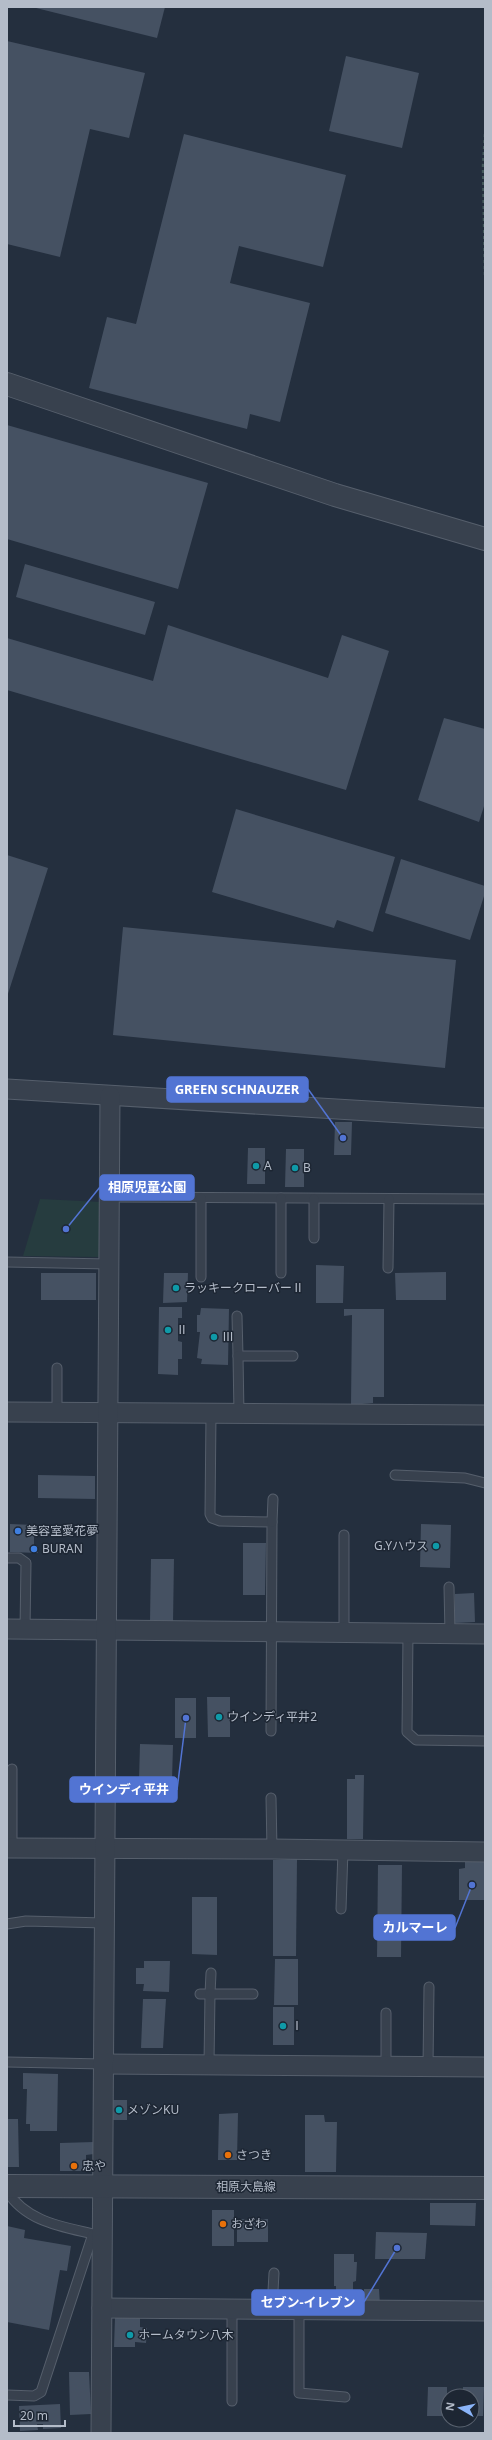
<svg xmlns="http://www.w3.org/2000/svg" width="492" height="2440" font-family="'Noto Sans','Noto Sans JP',sans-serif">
<rect width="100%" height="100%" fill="#242f3e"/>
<!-- green -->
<path fill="#263c3f" d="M40,1199l62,3 -2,55 -77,-1z"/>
<!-- building -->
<g fill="#455162">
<path d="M32,7h133l-8,31z"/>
<path d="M7,41l138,32 -16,65 -39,-9 -30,128 -53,-13z"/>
<path d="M346,56l73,17 -17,75 -73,-17z"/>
<path d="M184,134l162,41 -23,92 -84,-21 -9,37 80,20 -30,119 -30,-8 -3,15 -158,-41 18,-71 29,7z"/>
<path d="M7,425l201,58 -30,106 -171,-50z"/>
<path d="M25,564l130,38 -10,33 -129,-38z"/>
<path d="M168,625l160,53 14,-43 47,16 -43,139 -339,-100v-52l146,43z"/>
<path d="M444,718l41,11v74l-6,19 -61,-22z"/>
<path d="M236,809l159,48 -22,75 -36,-12 -3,8 -122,-36z"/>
<path d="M7,855l41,13 -41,129z"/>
<path d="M401,859l84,27v7l-15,47 -85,-27z"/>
<path d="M123,927l333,33 -11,108 -332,-33z"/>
<path d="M335,1122h17l-1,33h-17z"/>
<path d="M248,1148h17v36h-18z"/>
<path d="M286,1149h18v38h-19z"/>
<path d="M316,1265l28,1 -1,37h-27z"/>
<path d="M446,1272v28h-50l-1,-27z"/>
<rect x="41" y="1273" width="55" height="27"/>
<path d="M164,1273h24l-1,29 -24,1z"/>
<path d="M159,1307h23v11h-4v23l4,1v17h-4v16l-20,-1z"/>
<path d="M201,1308l28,1 -1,56 -27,-1 1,-5 -5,-1 3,-26h-3v-17h3z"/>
<path d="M344,1309h40v88h-11v6l-22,2 1,-90 -8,1z"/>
<path d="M38,1475l57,1v23l-57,-1z"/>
<path d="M10,1524l24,1v21h4v7l-28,-1z"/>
<path d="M421,1524l30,1 -1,43 -30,-1z"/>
<path d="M243,1543h23l-1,52h-22z"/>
<path d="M151,1559h23l-1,63 -23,-1z"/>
<path d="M474,1593l1,29 -20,1v-29z"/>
<path d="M207,1697h23v40h-22z"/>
<rect x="175" y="1698" width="21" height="40"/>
<path d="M140,1744l33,1 -1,36h-33z"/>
<path d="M355,1775h9l-1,64h-16v-60h8z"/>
<path d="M465,1858h20v42h-26v-31l6,-1z"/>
<path d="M297,1859l-1,97h-23v-96z"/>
<path d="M378,1865h24l-1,92h-24z"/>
<path d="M192,1897h25v58l-25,-1z"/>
<path d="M275,1959h23v46h-24z"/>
<path d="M144,1961h26l-1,31 -26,-1 1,-7h-8v-16h8z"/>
<path d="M143,1999h23l-3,49h-22z"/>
<rect x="273" y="2007" width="21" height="38"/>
<path d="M23,2073l35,1 -1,57h-27v-7h-4l1,-35h-4z"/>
<path d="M112,2100h15v20h-16z"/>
<path d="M238,2113l-1,47h-19l1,-46z"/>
<path d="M305,2115h19l1,7h12l-1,50h-31z"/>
<path d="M7,2119h11l1,48h-12z"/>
<path d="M94,2142v12l-8,1v16h-26v-28z"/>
<path d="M430,2203h46l-1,23 -45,-1z"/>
<rect x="212" y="2210" width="22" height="36"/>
<rect x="237" y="2219" width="31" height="23"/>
<path d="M7,2226l18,4 -1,8 47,8 -4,25 -7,-1 -11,60 -42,-8z"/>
<path d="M376,2232l51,1 -2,26h-50z"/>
<path d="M334,2254h20v8h3l-1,19 -3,1v16l-17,2v-14h-2z"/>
<path d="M364,2289h15l1,16h-16z"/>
<path d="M115,2317h25v10l7,1 -1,15 -11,-1v5h-21z"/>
<path d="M69,2372h20l2,42 -21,1z"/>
<path d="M428,2387h19v29h-20z"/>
<path d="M463,2387h21l-1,29h-11v-20h-9z"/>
<path d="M60,2404l1,24 -18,1v-5h-6l1,6 -18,1 -1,-25z"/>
</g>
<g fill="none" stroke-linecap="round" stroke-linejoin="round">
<defs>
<g id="service">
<path d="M109,1197l376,2"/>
<path d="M314,1238v-39"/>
<path d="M7,1262l102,2"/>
<path d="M388,1268l1,-69"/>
<path d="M281,1273v-75"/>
<path d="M201,1277v-79"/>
<path d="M237,1316l1,40"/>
<path d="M57,1413v-45"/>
<path d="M211,1414l-1,100 2,4 8,3 52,1 -1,209"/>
<path d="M239,1414l-1,-58h55"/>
<path d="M395,1475l70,3 20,5"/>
<path d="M272,1522l1,-23"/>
<path d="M7,1558h12l7,5 -1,66"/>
<path d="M449,1587l1,47"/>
<path d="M344,1633v-98"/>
<path d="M408,1633l-1,99 9,8 69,1"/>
<path d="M271,1798l1,51"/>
<path d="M12,1848v-79"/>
<path d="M341,1909l2,-59"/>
<path d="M7,1924l19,-3 79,2"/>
<path d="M200,1994h10l1,-21"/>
<path d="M386,2013v53"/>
<path d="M7,2062l97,2"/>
<path d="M209,2064l1,-70h43"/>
<path d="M428,2066l1,-79"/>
<path d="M7,2191c20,32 58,36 90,44"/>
<path d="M272,2309l2,-36"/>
<path d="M299,2309v84l46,4"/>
<path d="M232,2310v91"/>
<path d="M7,2395l27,1 7,-4 52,-158"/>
</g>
<g id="minor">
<path d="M7,1089l478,29"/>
<path d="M7,1412l478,3"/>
<path d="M7,1629l478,5"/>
<path d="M7,1848l265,1 213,3"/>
<path d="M104,2064l381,3"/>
<path d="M102,2308l383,3"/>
<path d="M101,2433l9,-1337"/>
</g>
<g id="tertiary">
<path d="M7,384l328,111 150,44"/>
<path d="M7,2186l478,2"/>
</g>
</defs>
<!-- service casing -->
<use href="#service" stroke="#565f6c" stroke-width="11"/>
<!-- minor casing -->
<use href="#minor" stroke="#565f6c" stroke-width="21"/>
<!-- tertiary casing -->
<use href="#tertiary" stroke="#565f6c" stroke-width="24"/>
<!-- path -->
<path stroke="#44595c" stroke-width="2.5" stroke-dasharray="3 3" stroke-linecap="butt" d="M485,134l-2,32 2,111"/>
<!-- service -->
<use href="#service" stroke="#38414e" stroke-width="9"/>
<!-- minor -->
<use href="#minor" stroke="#38414e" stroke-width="19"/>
<!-- tertiary -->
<use href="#tertiary" stroke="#38414e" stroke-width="22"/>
</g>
<!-- markers -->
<g fill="#0f9aa8" stroke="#1d2633" stroke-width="1.5">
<circle cx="256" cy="1166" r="4"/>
<circle cx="295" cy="1168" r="4"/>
<circle cx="176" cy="1288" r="4"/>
<circle cx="168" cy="1330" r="4"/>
<circle cx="214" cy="1337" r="4"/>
<circle cx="436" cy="1546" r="4"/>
<circle cx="219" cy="1717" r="4"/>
<circle cx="283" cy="2026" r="4"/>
<circle cx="119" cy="2110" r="4"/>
<circle cx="130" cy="2335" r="4"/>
</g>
<g fill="#3f7fe0" stroke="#1d2633" stroke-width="1.5">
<circle cx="18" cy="1531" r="4"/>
<circle cx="34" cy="1549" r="4"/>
</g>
<g fill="#e8710a" stroke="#1d2633" stroke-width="1.5">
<circle cx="228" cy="2155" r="4"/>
<circle cx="74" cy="2166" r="4"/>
<circle cx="223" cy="2224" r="4"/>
</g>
<g text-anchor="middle" stroke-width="3" stroke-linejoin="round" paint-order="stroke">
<!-- poi labels -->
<g font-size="12" fill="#b4bcc9" stroke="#1d2633" text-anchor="start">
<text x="264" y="1170">A</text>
<text x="303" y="1172">B</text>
<text x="184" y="1292">ラッキークローバーⅡ</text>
<text x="176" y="1334">Ⅱ</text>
<text x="222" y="1341">Ⅲ</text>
<text x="26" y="1535">美容室愛花夢</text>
<text x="428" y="1550" text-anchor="end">G.Yハウス</text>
<text x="42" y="1553">BURAN</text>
<text x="227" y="1721">ウインディ平井2</text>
<text x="291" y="2030">Ⅰ</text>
<text x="127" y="2114">メゾンKU</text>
<text x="236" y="2159">さつき</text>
<text x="82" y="2170">忠や</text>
<text x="231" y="2228">おざわ</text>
<text x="138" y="2339">ホームタウン八木</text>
</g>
<!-- street labels -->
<g font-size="12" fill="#b4bcc9" stroke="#1d2633">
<text x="246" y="2191">相原大島線</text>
</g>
</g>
<!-- callouts -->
<path fill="none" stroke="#5274d3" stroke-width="1.5" d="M343 1138L308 1089M66 1229L100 1187M186 1718L177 1790M472 1885L455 1928M397 2248L364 2302"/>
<g fill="#5274d3" stroke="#1d2633" stroke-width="1.5">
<circle cx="343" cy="1138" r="4"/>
<circle cx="66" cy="1229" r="4"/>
<circle cx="186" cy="1718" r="4"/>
<circle cx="472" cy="1885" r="4"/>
<circle cx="397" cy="2248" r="4"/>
</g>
<g fill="#5274d3" stroke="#5274d3" stroke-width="1.5">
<rect x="167" y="1077" width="141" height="25" rx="4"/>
<rect x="100" y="1175" width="94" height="25" rx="4"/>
<rect x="70" y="1777" width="107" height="25" rx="4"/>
<rect x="374" y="1915" width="81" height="25" rx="4"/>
<rect x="252" y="2290" width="112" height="25" rx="4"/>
</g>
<g font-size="13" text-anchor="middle" font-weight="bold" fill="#fff">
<text x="237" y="1094">GREEN SCHNAUZER</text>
<text x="147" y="1192">相原児童公園</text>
<text x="124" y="1794">ウインディ平井</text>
<text x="415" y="1932">カルマーレ</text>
<text x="308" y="2307">セブン-イレブン</text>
</g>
<!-- border -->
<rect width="492" height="2440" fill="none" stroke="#b4bcc9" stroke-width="16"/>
<!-- north arrow -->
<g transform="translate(460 2408) rotate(279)"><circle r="19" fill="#1d2633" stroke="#59626f"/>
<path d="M0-3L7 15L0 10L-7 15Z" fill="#8ab4f8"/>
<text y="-6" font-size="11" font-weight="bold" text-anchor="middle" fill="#b4bcc9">N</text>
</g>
<!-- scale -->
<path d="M14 2420v6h51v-6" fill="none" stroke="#b4bcc9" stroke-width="2"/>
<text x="20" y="2420" font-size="12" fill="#b4bcc9" stroke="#1d2633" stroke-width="3" paint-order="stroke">20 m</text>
</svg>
